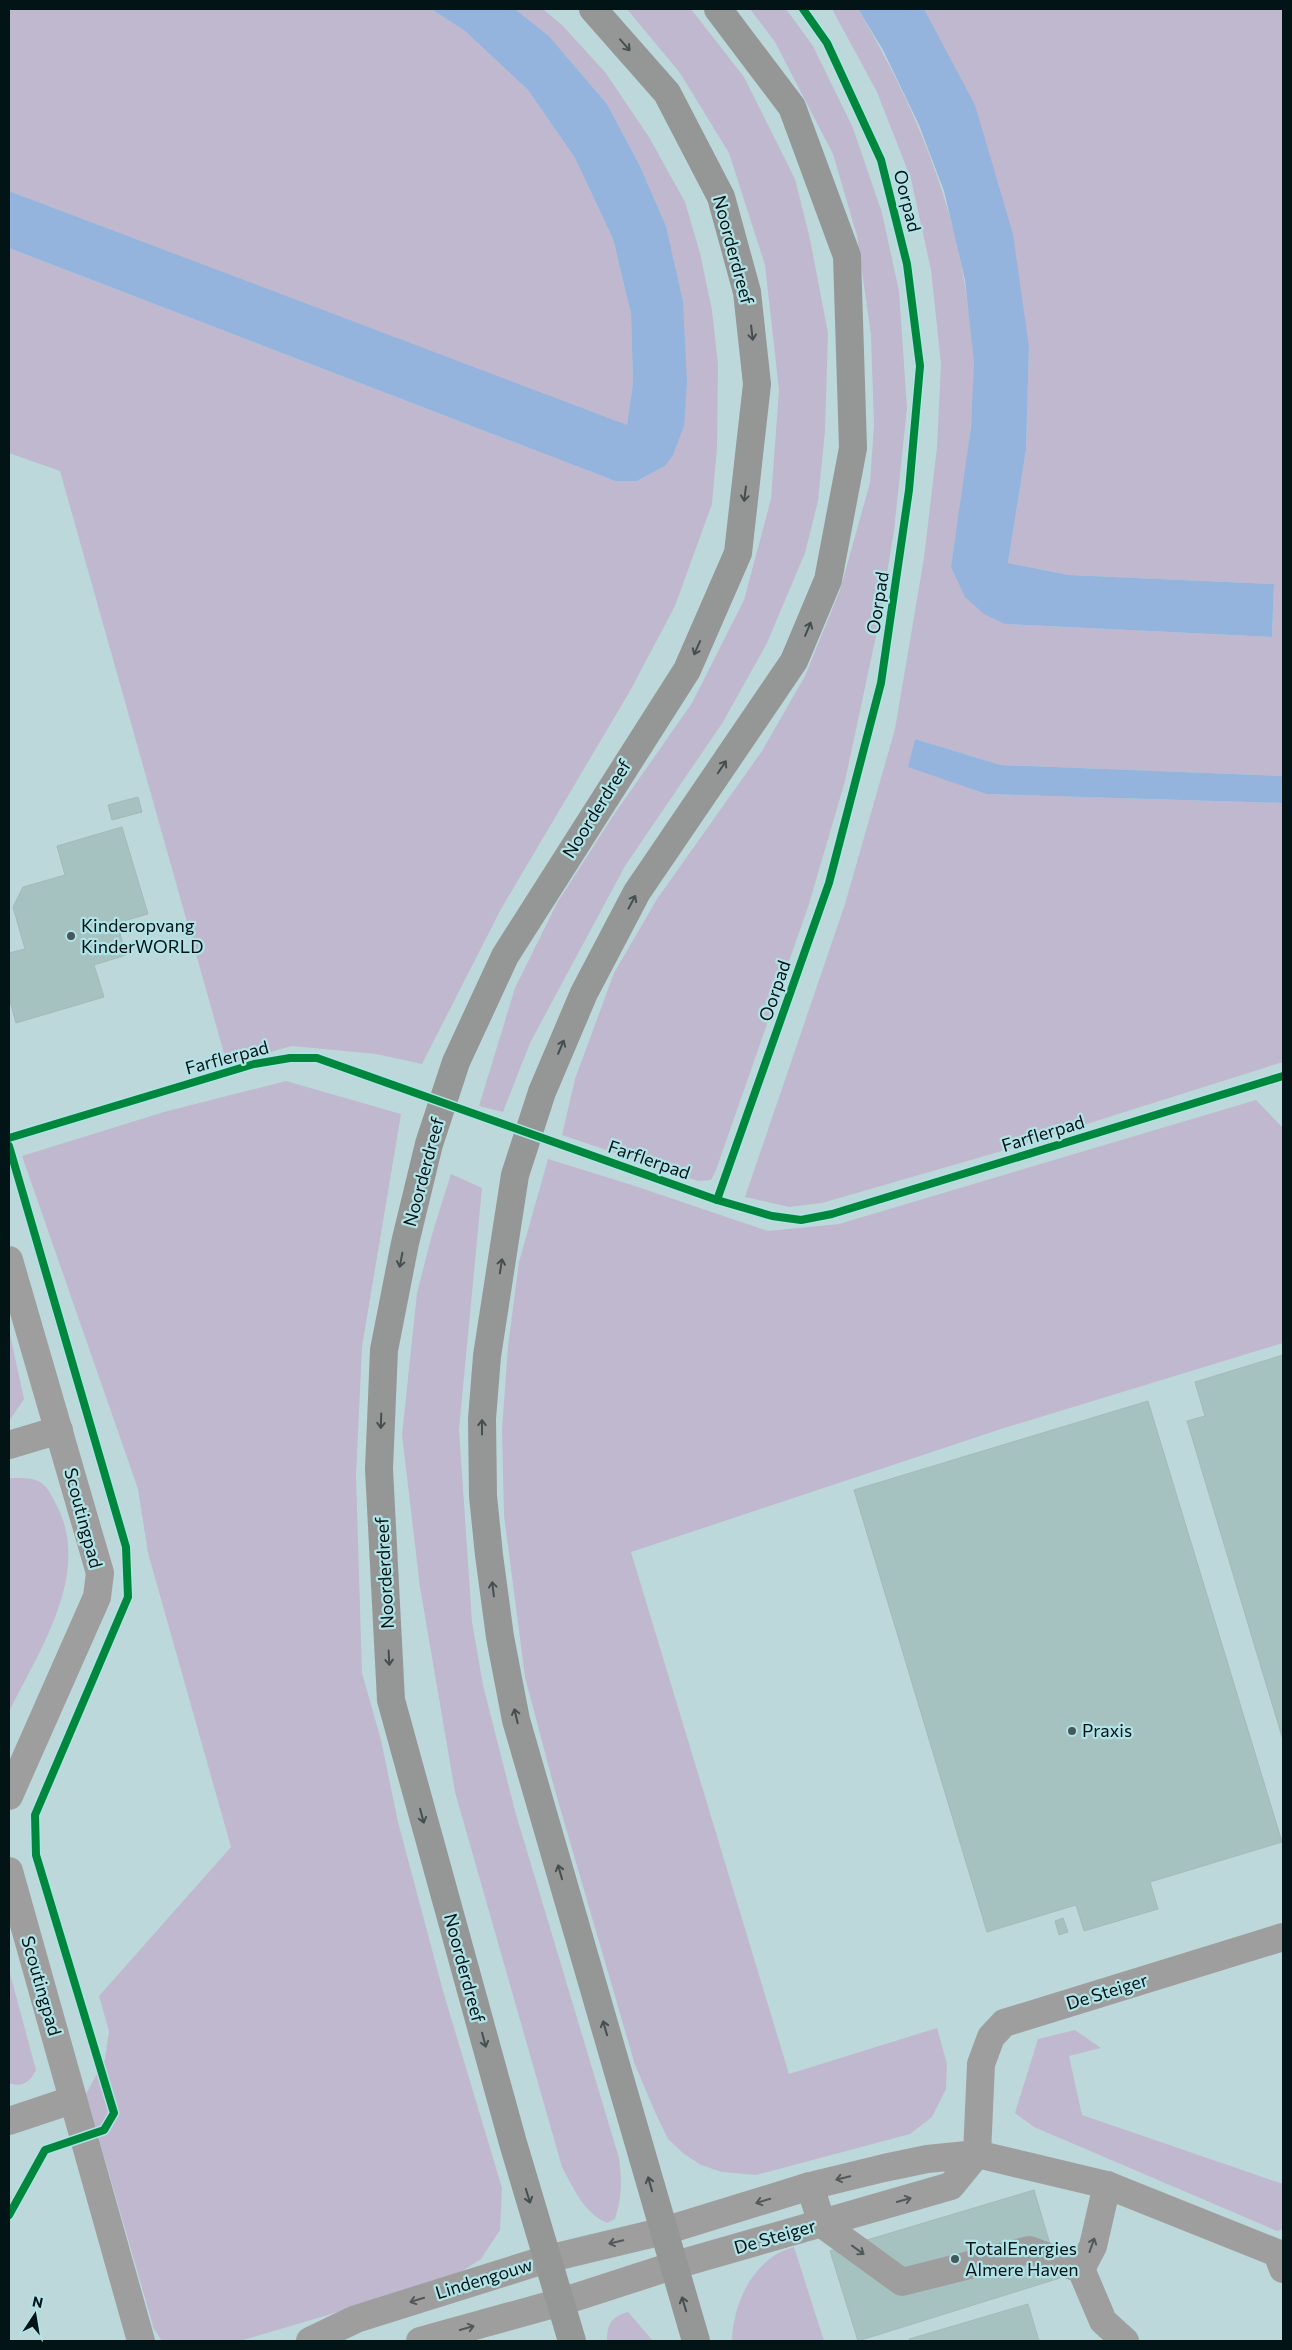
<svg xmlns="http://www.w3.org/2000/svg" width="1292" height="2350" font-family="Commissioner,sans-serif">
<rect width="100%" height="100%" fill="#bdd8da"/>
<!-- green -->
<g fill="#c0b8cf">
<path d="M9,9h422l34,22 63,59 47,68 38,81 18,75 2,69 -6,43 -618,-235z"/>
<path d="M515,9h28l19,16 43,47 44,65 36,65 15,51 12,57 6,54 -1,84 -5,56 -37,102 -45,85 -129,218 -79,155 -46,-10 -84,-8 -65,18 -167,-593 -51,-18v-205l606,233h22l28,-15 1,-240 -26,-60 -33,-62 -58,-68z"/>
<path d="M627,9h64l53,68 51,102 15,60 18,94 -3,98 -7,70 -13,52 -38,90 -44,79 -98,144 -95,177 -27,69 -24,-6 36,-118 42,-85 56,-87 79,-113 52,-103 27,-101 8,-109 -14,-125 -36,-112 -49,-80z"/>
<path d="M750,9h36l27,37 40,82 29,85 17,78 8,117 -13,123 -15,91 -34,159 -36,123 -93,266 -5,10 -13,1 -136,-46 13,-56 39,-106 43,-74 105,-148 43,-75 35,-86 30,-107 4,-58 -3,-90 -14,-99 -24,-82 -58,-112z"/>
<path d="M832,9h26c56,95 99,196 111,306 2,16 5,33 5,49 0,68 -13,136 -23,203l54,57 267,13 2,-53 -205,-9 -61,-12 18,-113 3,-103 -105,-338h359v767l-282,-11 -86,-26 -6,27 77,28 297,9v259l-288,91 -173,50 -33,4 -44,-10 100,-293 50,-175 29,-171 13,-111 4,-83 -10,-94 -20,-91 -34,-87z"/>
<path d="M286,1081l115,33 -39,233 -6,129 6,197 19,67 17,82 45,169 59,197 -2,42 -19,29 -31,20 -210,62h-78l-8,-12 -68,-235 19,-35 4,-28 -10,-35 132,-149 -83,-294 -10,-64 -116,-333 142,-44z"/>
<path d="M1256,1100l27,28v215l-282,86 -370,123 158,522 148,-46 10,36 -1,25 -14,28 -22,17 -154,41 -34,-3 -21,-7 -17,-11 -16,-15 -13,-27 -20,-47 -81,-278 -29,-110 -21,-162 -2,-85 6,-84 11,-84 29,-103 84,26 136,46 71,-7z"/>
<path d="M451,1174l31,14 -23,241 13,193 11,63 32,126 104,347c3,23 3,40 -4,61l-8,4c-24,-11 -33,-34 -45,-56l-107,-375 -35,-205 -18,-152 15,-142 16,-62z"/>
<path d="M9,1330l15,69 -15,22z"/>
<path d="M9,1478c32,0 35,1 49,30 33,68 -20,144 -49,204z"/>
<path d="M9,1970l27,100c-6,12 -14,18 -27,13z"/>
<path d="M1075,2030l26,18 -32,8 13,59 201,69v45l-6,2 -243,-104 -19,-14 23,-74z"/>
<path d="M794,2247l30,94h-92c1,-38 21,-83 62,-94z"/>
<path d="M628,2312l25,29h-46c0,-17 4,-24 21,-29z"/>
</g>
<!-- water -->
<g fill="#95b4dd">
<path d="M431,9h84l34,27 58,68 33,62 26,60 17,76 4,80 -3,44 -11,29 -8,11 -28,15h-22l-606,-233v-57l618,234 6,-42 -2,-69 -18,-75 -38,-81 -47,-68 -63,-59z"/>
<path d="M858,9h66l51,96 38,129 16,113 -3,103 -18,113 61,12 205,9 -2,53 -267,-13 -21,-10 -19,-17 -14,-30 20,-140 3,-65 -9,-82 -21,-89 -25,-66 -36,-75z"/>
<path d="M915,739l86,26 282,11v27l-297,-9 -78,-27z"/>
</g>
<!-- building -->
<g fill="#a5c2c1" stroke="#a4b9b8">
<path d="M138,797l4,15 -30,8 -4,-15z"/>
<path d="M122,827l26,87 -31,9 9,32 -32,10 10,32 -88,26 -7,-26v-44l16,-4 -12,-42 10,-20 42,-12 -8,-29z"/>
<path d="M1283,1355v385l-96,-319 18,-5 -10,-34z"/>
<path d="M1148,1401l134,441 -132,40 8,27 -74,22 -8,-26 -89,27 -133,-442z"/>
<path d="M1063,1918l5,14 -9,3 -4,-14z"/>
<path d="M1034,2190l26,88 -202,63 -28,-90z"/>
<path d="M1028,2304l11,37h-129l-1,-2z"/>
</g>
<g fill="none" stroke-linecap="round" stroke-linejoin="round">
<!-- minor -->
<g stroke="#9f9e9e" stroke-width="28">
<path d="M9,1260l91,313 -3,24 -88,199"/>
<path d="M9,1445l50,-15"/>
<path d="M9,1871l132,470"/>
<path d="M9,2121l63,-21"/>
<path d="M810,2186l12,38 80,58 127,-32 52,19 12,-23 14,-61"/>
<path d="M1081,2269l22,52 22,20"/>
<path d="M310,2341l46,-22 191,-60 117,-28 146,-45 74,-18 43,-9 50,-5 130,31 170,68 6,16"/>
<path d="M420,2341l141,-39 111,-36 279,-80 26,-32 4,-90 10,-27 13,-14 279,-86"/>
</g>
<!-- major -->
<g stroke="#959797" stroke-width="28">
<path d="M572,2341l-59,-198 -122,-443 -12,-231 5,-119 21,-107 24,-99 27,-82 49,-106 182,-286 51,-117 19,-169 -10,-92 -26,-95 -54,-104 -74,-84"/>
<path d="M696,2341l-180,-621 -16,-83 -11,-82 -6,-59 -1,-77 5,-63 28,-181 27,-83 42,-99 53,-101 157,-231 34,-81 25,-132 -6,-192 -55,-149 -74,-98"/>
</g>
<defs>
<g id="cycleway">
<path d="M9,1138l245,-74 36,-6h27l400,142 55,16 29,4 31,-6 451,-138"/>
<path d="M9,1146l117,401 2,50 -93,218 1,40 78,258 -10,17 -59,20 -36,65"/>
<path d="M717,1200l112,-317 52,-200 28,-193 11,-124 -13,-102 -26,-104 -54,-117 -24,-34"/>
</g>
</defs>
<!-- cycleway casing -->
<use href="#cycleway" stroke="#b1e2e6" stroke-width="11"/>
<!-- cycleway -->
<use href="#cycleway" stroke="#00873e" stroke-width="8"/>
</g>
<!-- one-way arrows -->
<defs><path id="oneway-shaft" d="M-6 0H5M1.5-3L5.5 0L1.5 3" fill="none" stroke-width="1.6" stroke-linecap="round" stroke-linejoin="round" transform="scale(1.25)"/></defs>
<g stroke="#454f50">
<use href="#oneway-shaft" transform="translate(625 45) rotate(49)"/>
<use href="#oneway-shaft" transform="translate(752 333) rotate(83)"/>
<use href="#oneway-shaft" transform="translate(745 494) rotate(97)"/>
<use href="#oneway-shaft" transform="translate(808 629) rotate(-67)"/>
<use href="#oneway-shaft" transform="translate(697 648) rotate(114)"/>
<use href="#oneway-shaft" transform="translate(722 767) rotate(-56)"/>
<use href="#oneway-shaft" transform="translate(632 902) rotate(-62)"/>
<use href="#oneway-shaft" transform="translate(561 1047) rotate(-67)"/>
<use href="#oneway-shaft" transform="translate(401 1260) rotate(101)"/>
<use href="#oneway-shaft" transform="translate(501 1266) rotate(-81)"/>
<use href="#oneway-shaft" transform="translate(381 1421) rotate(92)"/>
<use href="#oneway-shaft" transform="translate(482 1427) rotate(-90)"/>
<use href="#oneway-shaft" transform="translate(493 1589) rotate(-97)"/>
<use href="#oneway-shaft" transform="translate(389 1658) rotate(87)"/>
<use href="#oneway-shaft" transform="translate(516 1716) rotate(-103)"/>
<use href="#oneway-shaft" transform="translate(422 1816) rotate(75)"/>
<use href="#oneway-shaft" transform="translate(560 1872) rotate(-106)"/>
<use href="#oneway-shaft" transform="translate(605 2028) rotate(-106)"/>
<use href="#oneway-shaft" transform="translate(484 2040) rotate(75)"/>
<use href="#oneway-shaft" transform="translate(650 2184) rotate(-106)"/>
<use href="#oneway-shaft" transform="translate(528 2196) rotate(73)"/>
<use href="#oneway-shaft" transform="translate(684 2304) rotate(-107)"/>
</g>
<g stroke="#51595a">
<use href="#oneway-shaft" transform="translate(843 2178) rotate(166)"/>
<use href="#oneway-shaft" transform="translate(904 2200) rotate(-16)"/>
<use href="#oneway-shaft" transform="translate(763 2201) rotate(163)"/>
<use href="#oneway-shaft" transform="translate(616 2242) rotate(167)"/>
<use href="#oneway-shaft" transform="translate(1092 2245) rotate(-70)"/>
<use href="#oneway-shaft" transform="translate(858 2250) rotate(36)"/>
<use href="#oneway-shaft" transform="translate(417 2300) rotate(163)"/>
<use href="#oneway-shaft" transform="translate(467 2328) rotate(-16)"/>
</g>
<!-- markers -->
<g fill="#44595b" stroke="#b1e2e6" stroke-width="2">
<circle cx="71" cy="936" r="5"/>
<circle cx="1072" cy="1731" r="5"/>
<circle cx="955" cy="2259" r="5"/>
</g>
<g text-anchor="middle" stroke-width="4.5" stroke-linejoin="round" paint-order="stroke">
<!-- street labels -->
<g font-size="18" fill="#031416" stroke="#b1e2e6">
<text transform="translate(907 201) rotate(76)" y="6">Oorpad</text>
<text transform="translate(733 250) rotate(75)" y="6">Noorderdreef</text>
<text transform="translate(878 603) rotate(-81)" y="6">Oorpad</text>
<text transform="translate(597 809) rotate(-58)" y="6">Noorderdreef</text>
<text transform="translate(775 991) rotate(-71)" y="6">Oorpad</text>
<text transform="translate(227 1058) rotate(-15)" y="6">Farflerpad</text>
<text transform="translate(1043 1134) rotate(-17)" y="6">Farflerpad</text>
<text transform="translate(649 1160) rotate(19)" y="6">Farflerpad</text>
<text transform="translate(424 1172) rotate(-75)" y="6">Noorderdreef</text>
<text transform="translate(83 1518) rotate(75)" y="6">Scoutingpad</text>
<text transform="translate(385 1573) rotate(-93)" y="6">Noorderdreef</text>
<text transform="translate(464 1968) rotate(75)" y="6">Noorderdreef</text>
<text transform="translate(41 1986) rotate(74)" y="6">Scoutingpad</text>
<text transform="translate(1107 1992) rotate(-17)" y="6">De Steiger</text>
<text transform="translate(775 2237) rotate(-16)" y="6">De Steiger</text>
<text transform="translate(484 2279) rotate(-17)" y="6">Lindengouw</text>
</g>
<!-- poi labels -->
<g font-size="18" fill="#031416" stroke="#b1e2e6" text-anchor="start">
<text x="81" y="932">Kinderopvang<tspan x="81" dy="21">KinderWORLD</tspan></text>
<text x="1082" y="1737">Praxis</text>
<text x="965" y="2255">TotalEnergies<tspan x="965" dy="21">Almere Haven</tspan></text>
</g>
</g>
<!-- border -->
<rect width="1292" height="2350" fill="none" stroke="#031416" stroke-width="20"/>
<!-- north arrow -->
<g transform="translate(35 2315) rotate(12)" stroke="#b1e2e6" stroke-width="4" paint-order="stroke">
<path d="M0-4L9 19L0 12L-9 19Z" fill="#031416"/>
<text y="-8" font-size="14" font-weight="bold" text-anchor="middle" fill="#031416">N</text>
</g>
</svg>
